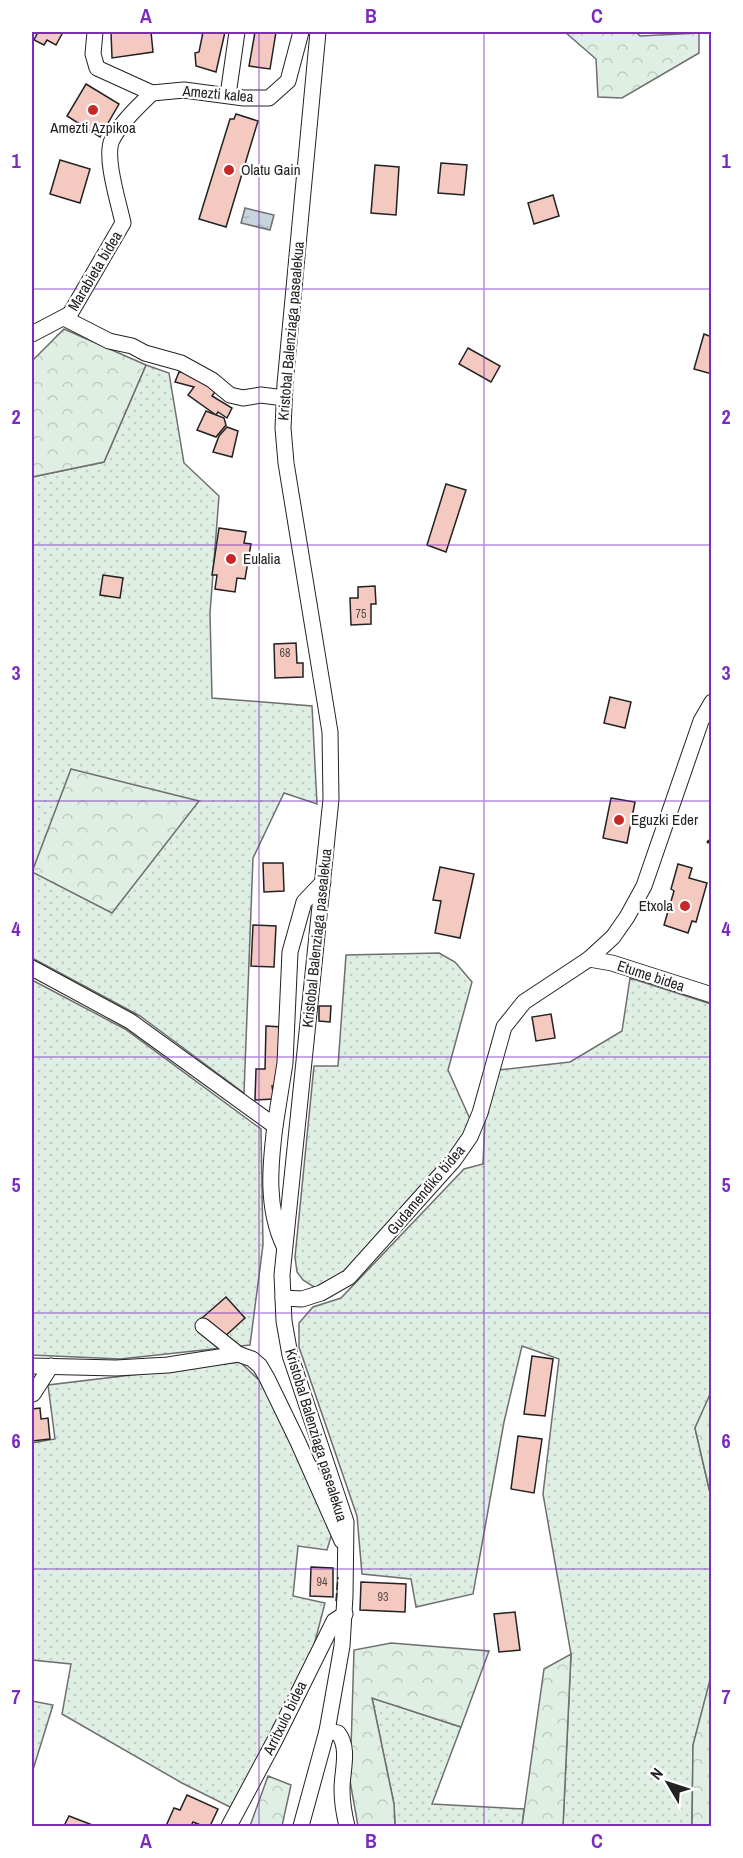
<svg xmlns="http://www.w3.org/2000/svg" width="743" height="1858" font-family="'Archivo Narrow',sans-serif">
<defs>
<pattern id="grass-dots" width="8" height="8" patternUnits="userSpaceOnUse" patternTransform="scale(1.5)"><rect width="8" height="8" fill="#e0efe3"/><path d="M2 2h.1M6 6h.1" fill="none" stroke="#c0cdc2" stroke-width="1.8" stroke-linecap="round"/></pattern>
<pattern id="forest-crowns" width="20" height="18" patternUnits="userSpaceOnUse" patternTransform="scale(1.5)"><rect width="20" height="18" fill="#e0efe3"/><path d="M2 6a3 3 0 1 1 6 0M12 15a3 3 0 1 1 6 0" fill="none" stroke="#c0cdc2"/></pattern>
<pattern id="water-ripples" width="26" height="14" patternUnits="userSpaceOnUse" patternTransform="scale(1.5)"><rect width="26" height="14" fill="#c7d3dd"/><path d="M2 4q2-2 4 0t4 0M15 11q2-2 4 0t4 0" fill="none" stroke="#abb5bd"/></pattern>
</defs>
<rect width="100%" height="100%" fill="#fff"/>
<!-- grass -->
<g fill="url(#grass-dots)" stroke="#6f6f6f" stroke-width="1.5">
<path d="M146,365l23,8 15,90 35,33 -9,117 2,85 100,8 5,98 -33,-11 -31,65 -9,235 -104,-77 -108,-58v-481l72,-15z"/>
<path d="M439,953l16,9 17,20 -24,88 22,49 -7,17 -18,24 -97,109 -24,17 -10,1 -11,-7 -6,-8 -2,-15 19,-191h24l8,-111z"/>
<path d="M630,978l81,26 1,388 -17,36 16,69 1,179 -19,69 -1,81h-129l8,-172 -28,-160 16,-135 -37,-13 -18,76 -31,172 -57,13 -5,-28 -49,-5 -5,-58 -58,-169v-24l14,-16 28,-9 123,-129 19,-5 2,-44 13,-50 72,-8 52,-31z"/>
<path d="M32,980l93,49 136,100 2,116 -13,100 -130,14 -88,-4z"/>
<path d="M240,1362l19,18 28,51 45,102 -5,17 -29,-4 -5,50 32,7 -13,50 -80,155 -50,-25 -120,-69 9,-50 -39,-4v-217l23,-4 -7,-54z"/>
<path d="M372,1698l89,29 -29,77 92,5 -2,17h-127l-1,-22z"/>
<path d="M32,1701l21,4 -21,68z"/>
</g>
<!-- forest -->
<g fill="url(#forest-crowns)" stroke="#6f6f6f" stroke-width="1.5">
<path d="M565,32h71l4,4 59,-3v20l-77,45 -24,-1 -2,-38z"/>
<path d="M64,329l82,36 -42,97 -72,15v-116z"/>
<path d="M71,769l128,32 -87,112 -80,-41z"/>
<path d="M711,1392v105l-16,-69z"/>
<path d="M391,1643l98,8 -28,76 -89,-29 22,106 1,22h-37l-8,-45 4,-131z"/>
<path d="M571,1654l-8,172h-41l22,-157z"/>
<path d="M711,1676v150h-19l1,-81z"/>
<path d="M268,1776l23,9 -9,41h-32z"/>
</g>
<!-- water -->
<path fill="url(#water-ripples)" stroke="#6f6f6f" stroke-width="1.5" d="M245,208l29,7 -4,15 -29,-7z"/>
<!-- building -->
<g fill="#f3c9c0" stroke="#222" stroke-width="1.5">
<path d="M38,32h25l-7,13 -9,-5 -3,5 -10,-5z"/>
<path d="M111,32h40l2,20 -41,6z"/>
<path d="M203,32h22l-9,40 -20,-6 -1,-13 4,-1z"/>
<path d="M255,32h21l-6,37 -21,-3z"/>
<path d="M86,84l33,20 -19,33 -33,-21z"/>
<path d="M236,114l22,7 -32,106 -27,-8 31,-100h4z"/>
<path d="M60,160l30,9 -10,34 -30,-9z"/>
<path d="M441,163l26,2 -3,30 -26,-2z"/>
<path d="M375,165l24,2 -3,48 -25,-2z"/>
<path d="M553,195l6,21 -25,8 -6,-21z"/>
<path d="M704,334l8,3v37l-18,-5z"/>
<path d="M468,348l32,18 -9,16 -32,-18z"/>
<path d="M179,372l11,1 27,16 -5,7 20,12 -5,10 -9,-6 -2,3 -28,-20 6,-8 -19,-5z"/>
<path d="M206,411l18,7 2,7 -10,12 -19,-7z"/>
<path d="M227,427l11,4 -6,26 -19,-5 6,-16z"/>
<path d="M446,484l20,6 -20,62 -19,-7z"/>
<path d="M219,528l27,4 -2,11 7,1 -6,35 -8,-1 -2,14 -20,-3 2,-14h-5z"/>
<path d="M103,575l20,3 -3,20 -20,-3z"/>
<path d="M375,586l1,18h-5v20l-20,1 -1,-27h8v-11z"/>
<path d="M296,643l1,20h6v14l-28,1 -1,-34z"/>
<path d="M610,697l21,5 -6,26 -21,-5z"/>
<path d="M611,798l24,4 -8,41 -24,-5z"/>
<path d="M263,863h20l1,28 -20,1z"/>
<path d="M678,864l14,4 -3,10 18,5 -11,39 -4,-1 -4,12 -24,-8 10,-34 -3,-2z"/>
<path d="M440,867l34,7 -14,64 -25,-5 6,-32 -8,-1z"/>
<path d="M253,925l23,1 -2,41 -23,-1z"/>
<path d="M319,1006h12l-1,16 -11,-1z"/>
<path d="M551,1014l4,24 -19,3 -4,-24z"/>
<path d="M266,1026l17,1 -4,58 -7,1 2,13 -19,1 1,-31h9z"/>
<path d="M226,1297l19,21 -24,22 -19,-22z"/>
<path d="M532,1356l21,3 -8,57 -21,-2z"/>
<path d="M40,1408l1,11 7,-1 2,21 -18,2v-32z"/>
<path d="M518,1436l24,3 -8,54 -23,-4z"/>
<path d="M311,1567l22,1v29l-23,-1z"/>
<path d="M361,1582l45,2 -1,28 -45,-2z"/>
<path d="M515,1612l5,38 -21,2 -5,-38z"/>
<path d="M187,1795l31,14 -8,17h-7l-10,-4 -2,4h-25l8,-18 6,2z"/>
<path d="M69,1816l26,10h-31z"/>
</g>
<g fill="none" stroke-linecap="round" stroke-linejoin="round">
<defs>
<g id="minor">
<path d="M95,32l-2,22 4,14 55,25 32,-3 60,8h25l19,-17 13,-49"/>
<path d="M228,95l9,-63"/>
<path d="M64,318l45,23 23,5 13,7 36,10 31,17 18,15 13,3 18,-3 23,3"/>
<path d="M32,334l38,-20 53,-91c-4,-19 -19,-66 -11,-83 9,-18 26,-33 40,-47"/>
<path d="M589,959l23,4 100,32"/>
<path d="M32,968l98,53 145,105 10,-63 5,-111 14,-50 19,-20"/>
<path d="M275,1126c-5,40 -9,82 9,120"/>
<path d="M283,1298l19,1 19,-6 28,-16 105,-117 16,-23 10,-24 24,-86 20,-25 65,-43 24,-22 14,-20 17,-31 57,-165 11,-19"/>
<path d="M203,1326l35,28"/>
<path d="M32,1366l84,2 52,-3 70,-11 14,5 8,7 7,12 31,64 44,99"/>
<path d="M33,1394l18,-28"/>
<path d="M327,1731l11,2c12,15 4,38 4,56 0,13 2,25 5,37"/>
<path d="M229,1826l46,-86 59,-119 11,-7"/>
<path d="M301,1826l26,-95 15,-85 3,-50 1,-74 -56,-167 -6,-34 -2,-46 49,-476 -1,-67 -44,-269 -3,-35 2,-44 33,-352"/>
</g>
</defs>
<!-- minor casing -->
<use href="#minor" stroke="#222" stroke-width="17"/>
<!-- minor -->
<use href="#minor" stroke="#fff" stroke-width="15"/>
<!-- fence -->
<path stroke="#222" stroke-width="1.5" stroke-dasharray="8 3" stroke-linecap="butt" d="M336,1601l2,-24"/>
<!-- wall -->
<path stroke="#222" stroke-width="3" d="M708,842l4,-3"/>
</g>
<!-- grid -->
<path fill="none" stroke="#7b2cbf" stroke-width="1.5" stroke-opacity="0.55" d="M259,32v1794M484,32v1794M32,289h680M32,545h680M32,801h680M32,1057h680M32,1313h680M32,1569h680"/>
<!-- markers -->
<g fill="#c62828" stroke="#fff" stroke-width="2">
<circle cx="93" cy="110" r="6"/>
<circle cx="229" cy="170" r="6"/>
<circle cx="231" cy="559" r="6"/>
<circle cx="619" cy="820" r="6"/>
<circle cx="685" cy="906" r="6"/>
</g>
<g text-anchor="middle" stroke-width="4.5" stroke-linejoin="round" paint-order="stroke">
<!-- number labels -->
<g font-size="12" fill="#564c4a">
<text x="361" y="618">75</text>
<text x="285" y="657">68</text>
<text x="322" y="1586">94</text>
<text x="383" y="1601">93</text>
</g>
<!-- street labels -->
<g font-size="15" fill="#222" stroke="#fff">
<text transform="translate(218 94) rotate(5)" y="5">Amezti kalea</text>
<text transform="translate(95 271) rotate(-59)" y="5">Marabieta bidea</text>
<text transform="translate(291 331) rotate(-85)" y="5">Kristobal Balenziaga pasealekua</text>
<text transform="translate(317 938) rotate(-84)" y="5">Kristobal Balenziaga pasealekua</text>
<text transform="translate(651 976) rotate(18)" y="5">Etume bidea</text>
<text transform="translate(426 1190) rotate(-50)" y="5">Gudamendiko bidea</text>
<text transform="translate(316 1435) rotate(73)" y="5">Kristobal Balenziaga pasealekua</text>
<text transform="translate(285 1718) rotate(-64)" y="5">Arritxulo bidea</text>
</g>
<!-- poi labels -->
<g font-size="15" fill="#222" stroke="#fff" text-anchor="start">
<text x="93" y="133" text-anchor="middle">Amezti Azpikoa</text>
<text x="241" y="175">Olatu Gain</text>
<text x="243" y="564">Eulalia</text>
<text x="631" y="825">Eguzki Eder</text>
<text x="673" y="911" text-anchor="end">Etxola</text>
</g>
</g>
<!-- border -->
<rect width="743" height="1858" fill="none" stroke="#ffffff" stroke-width="66"/>
<!-- north arrow -->
<g transform="translate(668 1783) rotate(309)" stroke="#ffffff" stroke-width="4.5" paint-order="stroke">
<path d="M0-4.5L10 22L0 15L-10 22Z" fill="#222222"/>
<text y="-9" font-size="16" font-weight="bold" text-anchor="middle" fill="#222222">N</text>
</g>
<rect x="33" y="33" width="677" height="1792" fill="none" stroke="#7b2cbf" stroke-width="2"/>
<g font-size="20" text-anchor="middle" font-weight="bold" fill="#7b2cbf">
<text x="146" y="23">A</text>
<text x="371" y="23">B</text>
<text x="597" y="23">C</text>
<text x="16" y="168">1</text>
<text x="726" y="168">1</text>
<text x="16" y="424">2</text>
<text x="726" y="424">2</text>
<text x="16" y="680">3</text>
<text x="726" y="680">3</text>
<text x="16" y="936">4</text>
<text x="726" y="936">4</text>
<text x="16" y="1192">5</text>
<text x="726" y="1192">5</text>
<text x="16" y="1448">6</text>
<text x="726" y="1448">6</text>
<text x="16" y="1704">7</text>
<text x="726" y="1704">7</text>
<text x="146" y="1848">A</text>
<text x="371" y="1848">B</text>
<text x="597" y="1848">C</text>
</g>
</svg>
